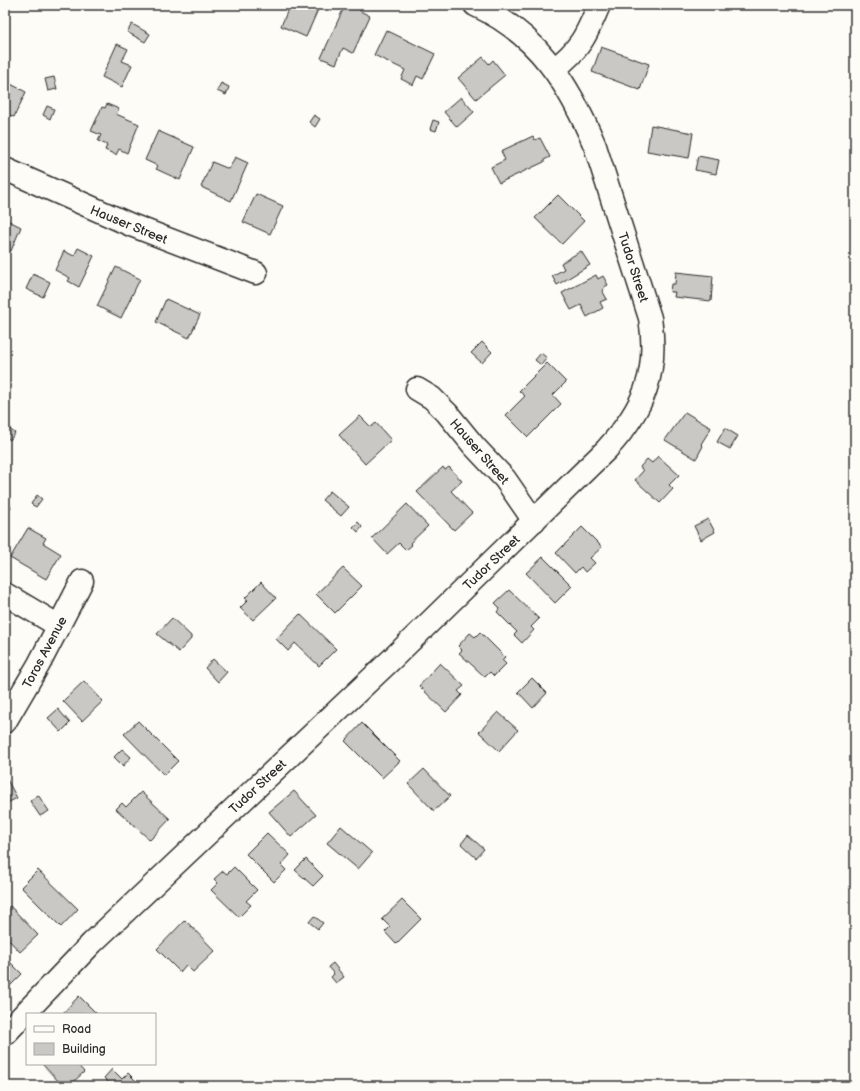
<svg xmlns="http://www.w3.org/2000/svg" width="860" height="1091" font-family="'Balsamiq Sans',sans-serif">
<rect width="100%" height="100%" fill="#fdfcf7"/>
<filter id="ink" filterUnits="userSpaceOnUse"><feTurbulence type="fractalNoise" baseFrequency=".025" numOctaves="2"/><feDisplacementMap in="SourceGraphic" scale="8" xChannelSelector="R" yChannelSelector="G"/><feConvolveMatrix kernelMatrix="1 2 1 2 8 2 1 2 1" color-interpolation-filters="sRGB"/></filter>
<g filter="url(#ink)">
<!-- building -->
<g fill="#c9c8c4" stroke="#2b2b2b">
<path d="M290,5h30l-14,32 -25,-11z"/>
<path d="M345,5h12l5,2 -2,4 10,5 -17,37 -10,-5 -7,16 -15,-6z"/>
<path d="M132,24l18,10 -5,8 -18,-10z"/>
<path d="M386,30l49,24 -12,25 -6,-3 -4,9 -12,-6 4,-9 -31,-15z"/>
<path d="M117,44l11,5 -6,12 10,4 -10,22 -20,-10z"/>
<path d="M601,47l48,17 -9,26 -48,-18z"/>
<path d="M483,57l6,7 4,-4 12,15 -29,24 -18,-21z"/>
<path d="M54,77l3,12 -9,2 -3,-12z"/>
<path d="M5,81l21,11 -12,25 -9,-4z"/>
<path d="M221,83l8,4 -3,8 -9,-4z"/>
<path d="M461,97l13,15 -17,15 -13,-15z"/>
<path d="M107,104l12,5 -3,5 23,10 -12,29 -8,-4 -3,6 -11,-5 2,-5 -9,-4 3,-6 -10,-4 11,-24 3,1z"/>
<path d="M47,106l7,3 -4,10 -7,-4z"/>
<path d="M314,115l6,4 -5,8 -6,-5z"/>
<path d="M433,120l6,2 -3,9 -6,-2z"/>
<path d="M651,125l42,8 -4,25 -42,-7z"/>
<path d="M158,131l36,16 -14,33 -24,-11 2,-3 -13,-6z"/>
<path d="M533,136l2,4 5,-2 10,19 -6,3v2l-45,21 -8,-16 14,-7 -4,-9z"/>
<path d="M698,156l21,4 -3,14 -21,-4z"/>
<path d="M235,157l13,6 -17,38 -30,-14 11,-25 17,7z"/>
<path d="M256,194l27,12 -13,28 -27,-12z"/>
<path d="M558,195l26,26 -22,23 -27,-26z"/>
<path d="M5,219l16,8 -10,24 -6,-3z"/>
<path d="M78,248l16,8 -15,31 -11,-6 2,-3 -15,-8 9,-19 10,5z"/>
<path d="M581,251l9,14 -33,20 -5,-9 12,-7 -3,-6z"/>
<path d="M116,267l24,12 -19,39 -24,-12z"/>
<path d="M676,272l37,4 -2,25 -37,-4 1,-5h-5l1,-8h4z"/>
<path d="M33,274l17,8 -7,15 -17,-8z"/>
<path d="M596,275l2,4 5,-3 5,9 -4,2 -1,5 4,7 -7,3 3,6 -16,9 -6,-12 -10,5 -9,-17z"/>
<path d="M166,299l34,16 -11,23 -33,-16z"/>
<path d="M482,342l10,10 -10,11 -11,-10z"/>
<path d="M541,353l6,5 -6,7 -6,-5z"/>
<path d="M547,363l19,19 -13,13 8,9 -33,33 -22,-22 19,-19 -6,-5z"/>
<path d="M685,412l26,16 -10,16 2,2 -7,13 -31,-19z"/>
<path d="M360,416l11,11 5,-4 15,17 -26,24 -26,-29z"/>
<path d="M5,426l10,7 -5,7 -5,-4z"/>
<path d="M725,428l13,8 -8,13 -13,-7z"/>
<path d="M658,456l21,19 -10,10 4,4 -13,14 -25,-23 8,-9 -3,-4 7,-8 5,4z"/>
<path d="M443,467l2,3 4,-3 13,14 -11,10 21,22 -18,17 -37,-38z"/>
<path d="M330,491l19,16 -8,9 -19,-16z"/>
<path d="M37,495l5,4 -6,8 -5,-3z"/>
<path d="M5,502l6,5 -6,8z"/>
<path d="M407,504l21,22 -18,17 2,2 -6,5 -7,-7 -12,11 -15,-16z"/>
<path d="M708,519l7,13 -14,8 -7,-14z"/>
<path d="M358,522l4,5 -4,5 -5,-5z"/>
<path d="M582,527l20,20 -12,11 5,5 -10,9 -4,-5 -6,6 -19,-20z"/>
<path d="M28,528l18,10 -3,5 18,11 -15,25 -36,-21z"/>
<path d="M543,557l29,29 -17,17 -29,-30z"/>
<path d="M343,568l19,18 -27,27 -19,-19z"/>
<path d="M261,582l15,16 -23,22 -13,-12 8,-8 -3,-2z"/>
<path d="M509,590l30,29 -8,8 3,3 -12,13 -8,-8 3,-3 -20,-20 3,-4 -5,-5z"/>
<path d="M300,614l36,35 -17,17 -24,-23 -7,8 -12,-12z"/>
<path d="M172,618l19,18v3l-12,13 -22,-18z"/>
<path d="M480,632l25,25 -3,3 4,4 -12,12 -4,-4 -5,5 -26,-24 3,-3 -4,-4 12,-13 5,4z"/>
<path d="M213,659l14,13 -9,10 -13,-14z"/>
<path d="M440,663l24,23 -6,5 4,4 -16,17 -27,-26z"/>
<path d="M532,678l15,15 -14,15 -15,-16z"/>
<path d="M84,681l19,20 -21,20 -19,-20z"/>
<path d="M58,709l12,14 -9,9 -13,-14z"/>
<path d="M498,712l20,18 -19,21 -20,-19z"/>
<path d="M138,721l40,40 -14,14 -40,-41z"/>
<path d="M362,723l38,38 -18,17 -37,-37z"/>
<path d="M122,749l9,8 -8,9 -9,-9z"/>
<path d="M424,769l26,27 -16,15 -26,-27z"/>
<path d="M5,776l12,22 -12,6z"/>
<path d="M294,791l22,24 -25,22 -22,-25z"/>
<path d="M141,792l29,27 -20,21 -34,-31 6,-6 4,4z"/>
<path d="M38,795l11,16 -9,5 -10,-15z"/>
<path d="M341,826l31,27 -14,16 -31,-26z"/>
<path d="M267,833l23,22 -9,10 5,5 -12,12 -28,-28z"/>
<path d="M468,835l16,14 -8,9 -15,-14z"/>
<path d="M306,859l17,17 -10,10 -18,-16z"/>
<path d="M234,867l23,23 -11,11 5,4 -12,12 -28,-27 7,-7 -4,-4 9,-8 4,3z"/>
<path d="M38,870l40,39 -17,18 -40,-40z"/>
<path d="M402,900l19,19 -25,25 -11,-12 5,-5 -8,-8z"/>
<path d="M10,906l28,29 -18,17 -15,-16v-26z"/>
<path d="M314,916l9,7 -5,6 -9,-7z"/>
<path d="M185,920l30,31 -22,21 -7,-7 -6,7 -23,-23z"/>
<path d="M5,957l17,17 -17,17z"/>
<path d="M333,963l11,14 -8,6 -5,-6 3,-3 -6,-7z"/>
<path d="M79,996l18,18h-35z"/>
<path d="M42,1064h35l7,8 -15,14h-6z"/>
<path d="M112,1069l10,10 6,-6 13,13h-29l-8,-8z"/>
</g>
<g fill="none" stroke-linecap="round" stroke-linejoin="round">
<defs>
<g id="minor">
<path d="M554,69c26,-19 33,-35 45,-64"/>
<path d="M5,169l126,56 125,48"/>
<path d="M417,389l15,9 15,15 27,33 31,33 29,42"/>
<path d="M5,594l54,32"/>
<path d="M5,722l34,-58 43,-83"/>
</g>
<path id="tertiary" d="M5,1034l87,-91 300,-284 214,-209c38,-41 53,-77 44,-132l-55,-172c-26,-62 -57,-112 -120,-141"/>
</defs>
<!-- minor casing -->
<use href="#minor" stroke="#2b2b2b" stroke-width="25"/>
<!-- tertiary casing -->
<use href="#tertiary" stroke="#2b2b2b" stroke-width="25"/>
<!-- minor -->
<use href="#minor" stroke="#fdfcf7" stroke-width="22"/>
<!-- tertiary -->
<use href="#tertiary" stroke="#fdfcf7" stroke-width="22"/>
</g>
</g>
<g text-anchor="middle" stroke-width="3" stroke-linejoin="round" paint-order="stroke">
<!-- street labels -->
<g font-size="13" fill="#2b2b2b" stroke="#fdfcf7">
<text transform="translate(129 224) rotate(22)" y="5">Hauser Street</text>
<text transform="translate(634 267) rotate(72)" y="5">Tudor Street</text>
<text transform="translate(480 451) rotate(49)" y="5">Hauser Street</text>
<text transform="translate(491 562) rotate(-44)" y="5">Tudor Street</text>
<text transform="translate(44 652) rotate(-62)" y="5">Toros Avenue</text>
<text transform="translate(257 786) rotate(-43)" y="5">Tudor Street</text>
</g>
</g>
<!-- margin -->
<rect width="860" height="1091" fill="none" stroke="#fdfcf7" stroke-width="20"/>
<rect x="10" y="10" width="840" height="1071" fill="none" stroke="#2b2b2b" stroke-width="1.5" filter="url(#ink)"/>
<!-- legend -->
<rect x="26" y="1013" width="130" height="52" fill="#fdfcf7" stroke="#a9a8a5"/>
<rect x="34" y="1026" width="20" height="6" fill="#fdfcf7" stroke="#a9a8a5"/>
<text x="62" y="1033" font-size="12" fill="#2b2b2b">Road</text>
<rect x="34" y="1043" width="20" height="12" fill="#c9c8c4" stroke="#a9a8a5"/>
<text x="62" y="1053" font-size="12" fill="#2b2b2b">Building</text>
</svg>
